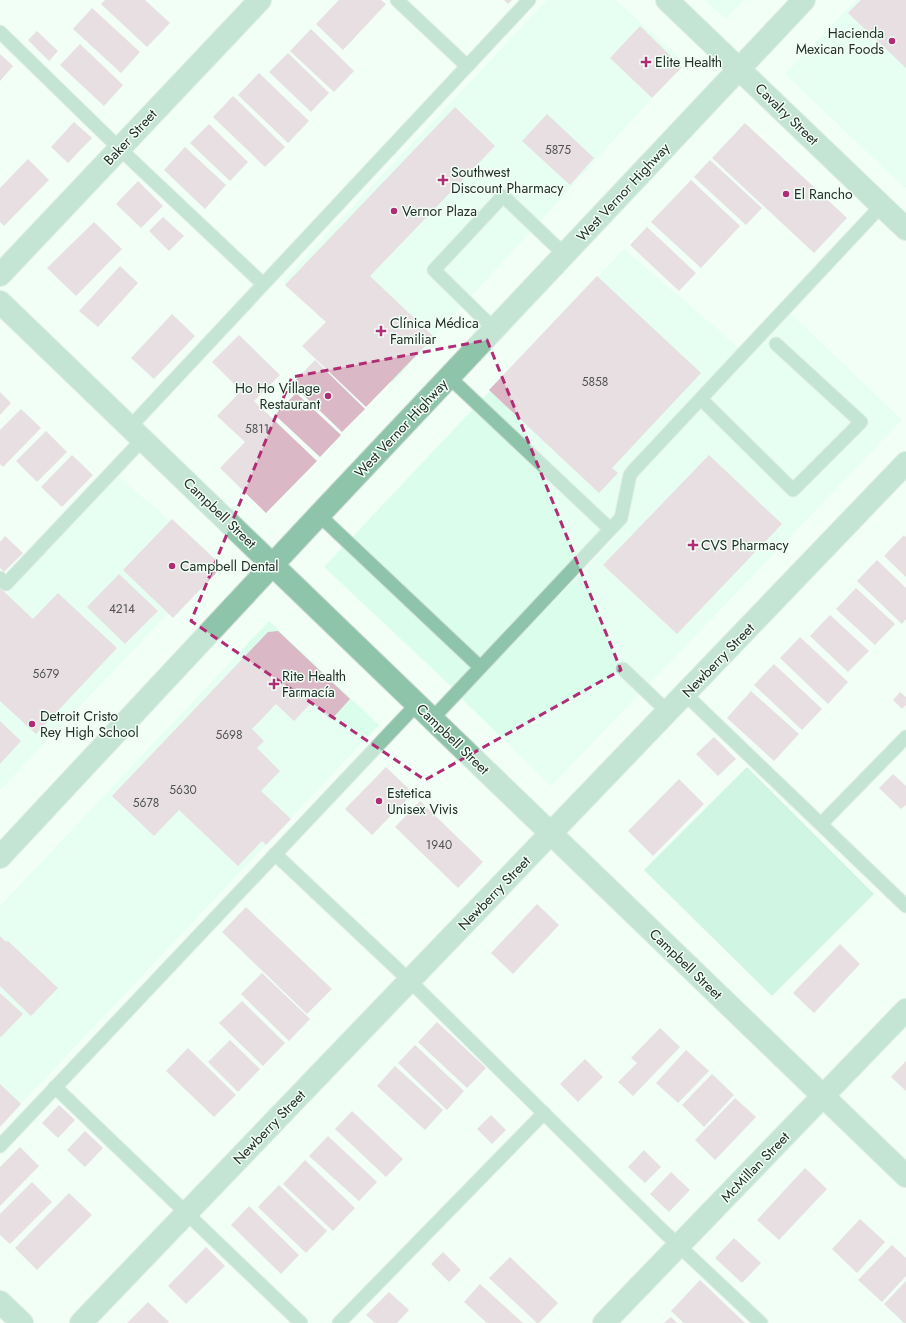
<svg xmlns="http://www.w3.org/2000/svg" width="906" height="1323" font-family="Jost,sans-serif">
<rect width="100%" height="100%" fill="#f1fff7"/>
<!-- built -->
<g fill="#dbfeec">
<path d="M547,0h69l68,63 -292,320 -109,-102z"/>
<path d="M705,0h39l-18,19z"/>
<path d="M856,0h50v189l-121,-115z"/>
<path d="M624,249l117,101 -115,122 -14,49 -159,167 -129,-121z"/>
<path d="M791,314l111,106 -351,366 -91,-89 157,-161 17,-66z"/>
<path d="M117,475l100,87 -217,228v-199l5,5z"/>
<path d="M269,621l110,104 -379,401v-220z"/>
</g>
<!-- green -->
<path fill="#abe8c9" d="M747,767l127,127 -102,102 -128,-126z"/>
<!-- building -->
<g fill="#dbb8c6">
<path d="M105,0h40l25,23 -23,24 -46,-43z"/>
<path d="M339,0h42l5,4 -43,46 -27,-26z"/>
<path d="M504,0h8l-4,4z"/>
<path d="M861,0h45v68l-58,-55z"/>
<path d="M92,8l48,44 -19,21 -48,-44z"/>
<path d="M640,26l42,41 -30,31 -42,-40z"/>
<path d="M311,29l43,42 -20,21 -44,-41z"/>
<path d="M37,31l21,20 -9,10 -21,-21z"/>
<path d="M80,44l43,41 -19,21 -44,-41z"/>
<path d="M288,53l41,40 -18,19 -42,-40z"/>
<path d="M0,54l13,12 -13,15z"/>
<path d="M259,73l50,48 -21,22 -50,-48z"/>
<path d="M233,96l52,51 -20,20 -52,-50z"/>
<path d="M455,107l40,39 -125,130 64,61 -68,70 -64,-61 24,-24 -41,-37z"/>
<path d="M547,114l47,44 -24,27 -48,-44z"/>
<path d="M74,122l18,16 -24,25 -17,-16z"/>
<path d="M745,123l102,95 -33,35 -102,-95z"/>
<path d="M209,124l39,38 -18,19 -40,-38z"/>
<path d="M185,147l41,38 -21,24 -41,-39z"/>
<path d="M28,159l21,21 -45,46 -4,-4v-34z"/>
<path d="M710,160l52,48 -16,17 -52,-48z"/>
<path d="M691,180l49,46 -39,42 -50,-46z"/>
<path d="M138,181l25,25 -22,22 -25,-24z"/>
<path d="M163,217l21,19 -15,15 -20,-20z"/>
<path d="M94,222l28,27 -46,47 -29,-28z"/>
<path d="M647,227l49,46 -17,18 -49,-46z"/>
<path d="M120,266l18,17 -40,44 -19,-16z"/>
<path d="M597,276l104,97 -89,95 6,5 -19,20 -110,-103z"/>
<path d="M172,314l23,22 -41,43 -23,-21z"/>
<path d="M239,335l41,40 -26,26 63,60 -51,52 -46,-45 25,-26 -28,-26 24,-25 -29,-29z"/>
<path d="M315,360l50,49 -23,23 -50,-48z"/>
<path d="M0,392l11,11 -11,12z"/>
<path d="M296,393l45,42 -21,22 -45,-42z"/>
<path d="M21,409l20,19 -38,39 -3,-3v-34z"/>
<path d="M46,431l21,21 -30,30 -21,-21z"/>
<path d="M72,455l21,20 -31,32 -21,-20z"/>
<path d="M709,455l73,69 -105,110 -74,-69z"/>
<path d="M172,519l45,42 1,10 -45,47 -50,-48z"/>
<path d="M904,535l2,2v40l-22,-21z"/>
<path d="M5,536l18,17 -19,19 -4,-4v-26z"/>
<path d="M877,560l29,28v31l-4,5 -45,-43z"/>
<path d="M119,574l39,37 -33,33 -38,-37z"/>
<path d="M0,588l33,31 25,-26 59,55 -81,86 -36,-33z"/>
<path d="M856,588l39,36 -20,21 -39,-36z"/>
<path d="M830,615l39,36 -21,21 -38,-36z"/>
<path d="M278,631l72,68 -19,21 -19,-18 -18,19 -18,-17 -24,25 12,12 -7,7 23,23 -19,20 30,28 -25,26 -4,-4 -24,25 -59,-56 -25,26 -42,-40 156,-164z"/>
<path d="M800,637l48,45 -20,22 -48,-46z"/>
<path d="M774,664l48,45 -20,21 -48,-45z"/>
<path d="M751,691l48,43 -25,27 -47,-43z"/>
<path d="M900,692l6,5v8l-4,4 -9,-9z"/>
<path d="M0,721l21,20 -21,23z"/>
<path d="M714,737l22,22 -18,17 -22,-22z"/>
<path d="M386,767l27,26 -41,42 -27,-26z"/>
<path d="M893,774l13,12v19l-5,4 -22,-21z"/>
<path d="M679,779l25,25 -51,52 -25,-25z"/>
<path d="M420,801l63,61 -25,26 -63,-61z"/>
<path d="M537,904l22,21 -46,49 -22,-21z"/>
<path d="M246,907l86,82 -25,25 -85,-82z"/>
<path d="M0,936l6,6 2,-1 50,47 -27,28 -31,-30z"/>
<path d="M840,944l20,20 -46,49 -21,-20z"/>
<path d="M262,973l48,46 -21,22 -48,-47z"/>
<path d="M0,993l23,21 -22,23 -1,-1z"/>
<path d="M242,1001l43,42 -22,23 -44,-43z"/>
<path d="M437,1022l49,46 -19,20 -49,-46z"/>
<path d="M660,1028l20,19 -47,49 -15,-14 19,-19 -6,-5z"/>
<path d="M230,1040l30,29 -22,23 -30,-30z"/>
<path d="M415,1045l49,46 -17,19 -49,-47z"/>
<path d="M188,1048l48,47 -22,22 -48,-46z"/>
<path d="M686,1050l23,21 -31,32 -22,-20z"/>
<path d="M585,1059l18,18 -25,25 -18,-18z"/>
<path d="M906,1061v30l-15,-14z"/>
<path d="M395,1066l48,44 -18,20 -48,-44z"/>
<path d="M712,1074l22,21 -30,32 -22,-22z"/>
<path d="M0,1084l21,20 -21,23z"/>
<path d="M735,1098l21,19 -41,43 -20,-20z"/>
<path d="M59,1105l16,15 -17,18 -16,-15z"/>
<path d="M352,1111l51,48 -17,18 -51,-48z"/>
<path d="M491,1115l15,15 -14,14 -15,-15z"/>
<path d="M85,1131l18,17 -18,19 -18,-17z"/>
<path d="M328,1136l49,46 -18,19 -50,-45z"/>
<path d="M20,1147l19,19 -39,40v-39z"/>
<path d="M644,1150l17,17 -16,16 -17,-16z"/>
<path d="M305,1160l50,48 -22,23 -50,-47z"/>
<path d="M805,1168l22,21 -48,51 -22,-20z"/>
<path d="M671,1172l19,18 -21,22 -19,-18z"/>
<path d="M32,1182l20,20 -42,42 -10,-9v-21z"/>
<path d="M279,1185l48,46 -21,22 -48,-46z"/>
<path d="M69,1193l23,22 -55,55 -22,-22z"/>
<path d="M249,1206l50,49 -18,19 -50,-49z"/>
<path d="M860,1219l25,23 -28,31 -25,-24z"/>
<path d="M734,1238l27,25 -19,20 -27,-25z"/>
<path d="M892,1245l14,13v18l-24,26 -24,-22z"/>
<path d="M206,1247l19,19 -39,38 -18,-18z"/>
<path d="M443,1252l18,18 -12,12 -18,-18z"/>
<path d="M510,1257l48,46 -19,20h-2l-48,-45z"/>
<path d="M700,1280l45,43h-61l-13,-12z"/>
<path d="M906,1281v42h-2l-20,-19z"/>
<path d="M480,1284l43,39h-36l-23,-21z"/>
<path d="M389,1292l20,18 -12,13h-22l-9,-8z"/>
<path d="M148,1302l21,20 -1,1h-41z"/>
<path d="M671,1317l6,6h-13z"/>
</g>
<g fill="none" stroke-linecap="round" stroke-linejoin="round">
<defs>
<g id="service">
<path d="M397,0l70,66"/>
<path d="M0,32l120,117 143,135"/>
<path d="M494,329l-60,-59 69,-74 61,58"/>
<path d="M449,377l161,152"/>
<path d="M701,399l92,91 68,-68 -85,-78"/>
<path d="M130,427l399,-427"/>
<path d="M319,515l161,152"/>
<path d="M0,578l6,6 137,-145"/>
<path d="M623,669l45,43"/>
<path d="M685,694l221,212"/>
<path d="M432,719l189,-201 9,-43 4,-5 247,-264"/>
<path d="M821,824l85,-87"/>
<path d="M275,854l135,127 251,248 100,94"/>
<path d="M55,1087l246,236"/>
<path d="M0,1146l417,-442"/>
<path d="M339,1323l205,-210"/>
</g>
<g id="minor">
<path d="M667,0l239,229"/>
<path d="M0,275l260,-275"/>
<path d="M0,302l906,874"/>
<path d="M81,1323l825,-860"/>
<path d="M604,1323l302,-313"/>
</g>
<g id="tertiary">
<path d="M0,857l319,-342 485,-515"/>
<path d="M0,1302l22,21"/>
</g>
</defs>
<!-- service casing -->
<use href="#service" stroke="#ccdad2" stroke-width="15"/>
<!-- minor casing -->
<use href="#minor" stroke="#ccdad2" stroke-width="24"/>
<!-- tertiary casing -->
<use href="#tertiary" stroke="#ccdad2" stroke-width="24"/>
<!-- service -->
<use href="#service" stroke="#8ec4a9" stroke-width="13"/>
<!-- minor -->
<use href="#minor" stroke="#8ec4a9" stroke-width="22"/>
<!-- tertiary -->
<use href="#tertiary" stroke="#8ec4a9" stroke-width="22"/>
</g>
<!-- marked area -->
<path d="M0 0H906V1323H0ZM487,340l134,330 -196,110 -234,-159 101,-244z" fill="#f1fff7" fill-opacity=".55" fill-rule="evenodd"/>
<path fill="none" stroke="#b02c74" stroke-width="3" stroke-dasharray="8 5" stroke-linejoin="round" d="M487,340l134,330 -196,110 -234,-159 101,-244z"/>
<!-- markers -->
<g fill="#b02c74" stroke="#f1fff7" stroke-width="1.5">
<circle cx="892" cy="41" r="4"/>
<path d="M644 56h4v4h4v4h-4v4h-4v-4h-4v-4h4z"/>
<path d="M441 174h4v4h4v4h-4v4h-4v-4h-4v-4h4z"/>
<circle cx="786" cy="194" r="4"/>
<circle cx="394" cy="211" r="4"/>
<path d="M379 325h4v4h4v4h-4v4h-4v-4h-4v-4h4z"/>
<circle cx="328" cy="396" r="4"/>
<path d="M691 539h4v4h4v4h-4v4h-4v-4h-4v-4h4z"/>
<circle cx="172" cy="566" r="4"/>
<path d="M272 678h4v4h4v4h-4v4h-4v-4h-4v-4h4z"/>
<circle cx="32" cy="724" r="4"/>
<circle cx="379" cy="801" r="4"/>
</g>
<g text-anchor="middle" stroke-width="3" stroke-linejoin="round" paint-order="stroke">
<!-- number labels -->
<g font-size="12" fill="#505150">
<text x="558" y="154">5875</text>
<text x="595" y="386">5858</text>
<text x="257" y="433">5811</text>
<text x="122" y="613">4214</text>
<text x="46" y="678">5679</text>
<text x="229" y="739">5698</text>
<text x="183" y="794">5630</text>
<text x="146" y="807">5678</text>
<text x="439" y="849">1940</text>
</g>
<!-- poi labels -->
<g font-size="14" fill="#222f28" stroke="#f1fff7" text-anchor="start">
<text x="884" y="38" text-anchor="end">Hacienda<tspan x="884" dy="16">Mexican Foods</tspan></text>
<text x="655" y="67">Elite Health</text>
<text x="451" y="177">Southwest<tspan x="451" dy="16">Discount Pharmacy</tspan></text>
<text x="794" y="199">El Rancho</text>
<text x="402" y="216">Vernor Plaza</text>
<text x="390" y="328">Clínica Médica<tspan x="390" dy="16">Familiar</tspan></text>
<text x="320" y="393" text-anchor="end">Ho Ho Village<tspan x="320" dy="16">Restaurant</tspan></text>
<text x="701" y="550">CVS Pharmacy</text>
<text x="180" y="571">Campbell Dental</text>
<text x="282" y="681">Rite Health<tspan x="282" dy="16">Farmacía</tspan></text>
<text x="40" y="721">Detroit Cristo<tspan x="40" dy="16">Rey High School</tspan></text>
<text x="387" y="798">Estetica<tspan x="387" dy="16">Unisex Vivis</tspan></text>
</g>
<!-- street labels -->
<g font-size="14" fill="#222f28" stroke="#f1fff7">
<text transform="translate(787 114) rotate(44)" y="5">Cavalry Street</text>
<text transform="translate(130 137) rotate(-47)" y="5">Baker Street</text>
<text transform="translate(623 192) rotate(-47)" y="5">West Vernor Highway</text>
<text transform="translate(401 428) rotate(-47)" y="5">West Vernor Highway</text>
<text transform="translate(220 513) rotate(44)" y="5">Campbell Street</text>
<text transform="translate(718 660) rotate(-46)" y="5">Newberry Street</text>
<text transform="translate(453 739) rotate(44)" y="5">Campbell Street</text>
<text transform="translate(494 893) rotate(-46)" y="5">Newberry Street</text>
<text transform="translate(686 964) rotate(44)" y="5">Campbell Street</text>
<text transform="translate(269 1127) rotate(-46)" y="5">Newberry Street</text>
<text transform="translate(755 1167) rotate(-46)" y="5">McMillan Street</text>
</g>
</g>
</svg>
